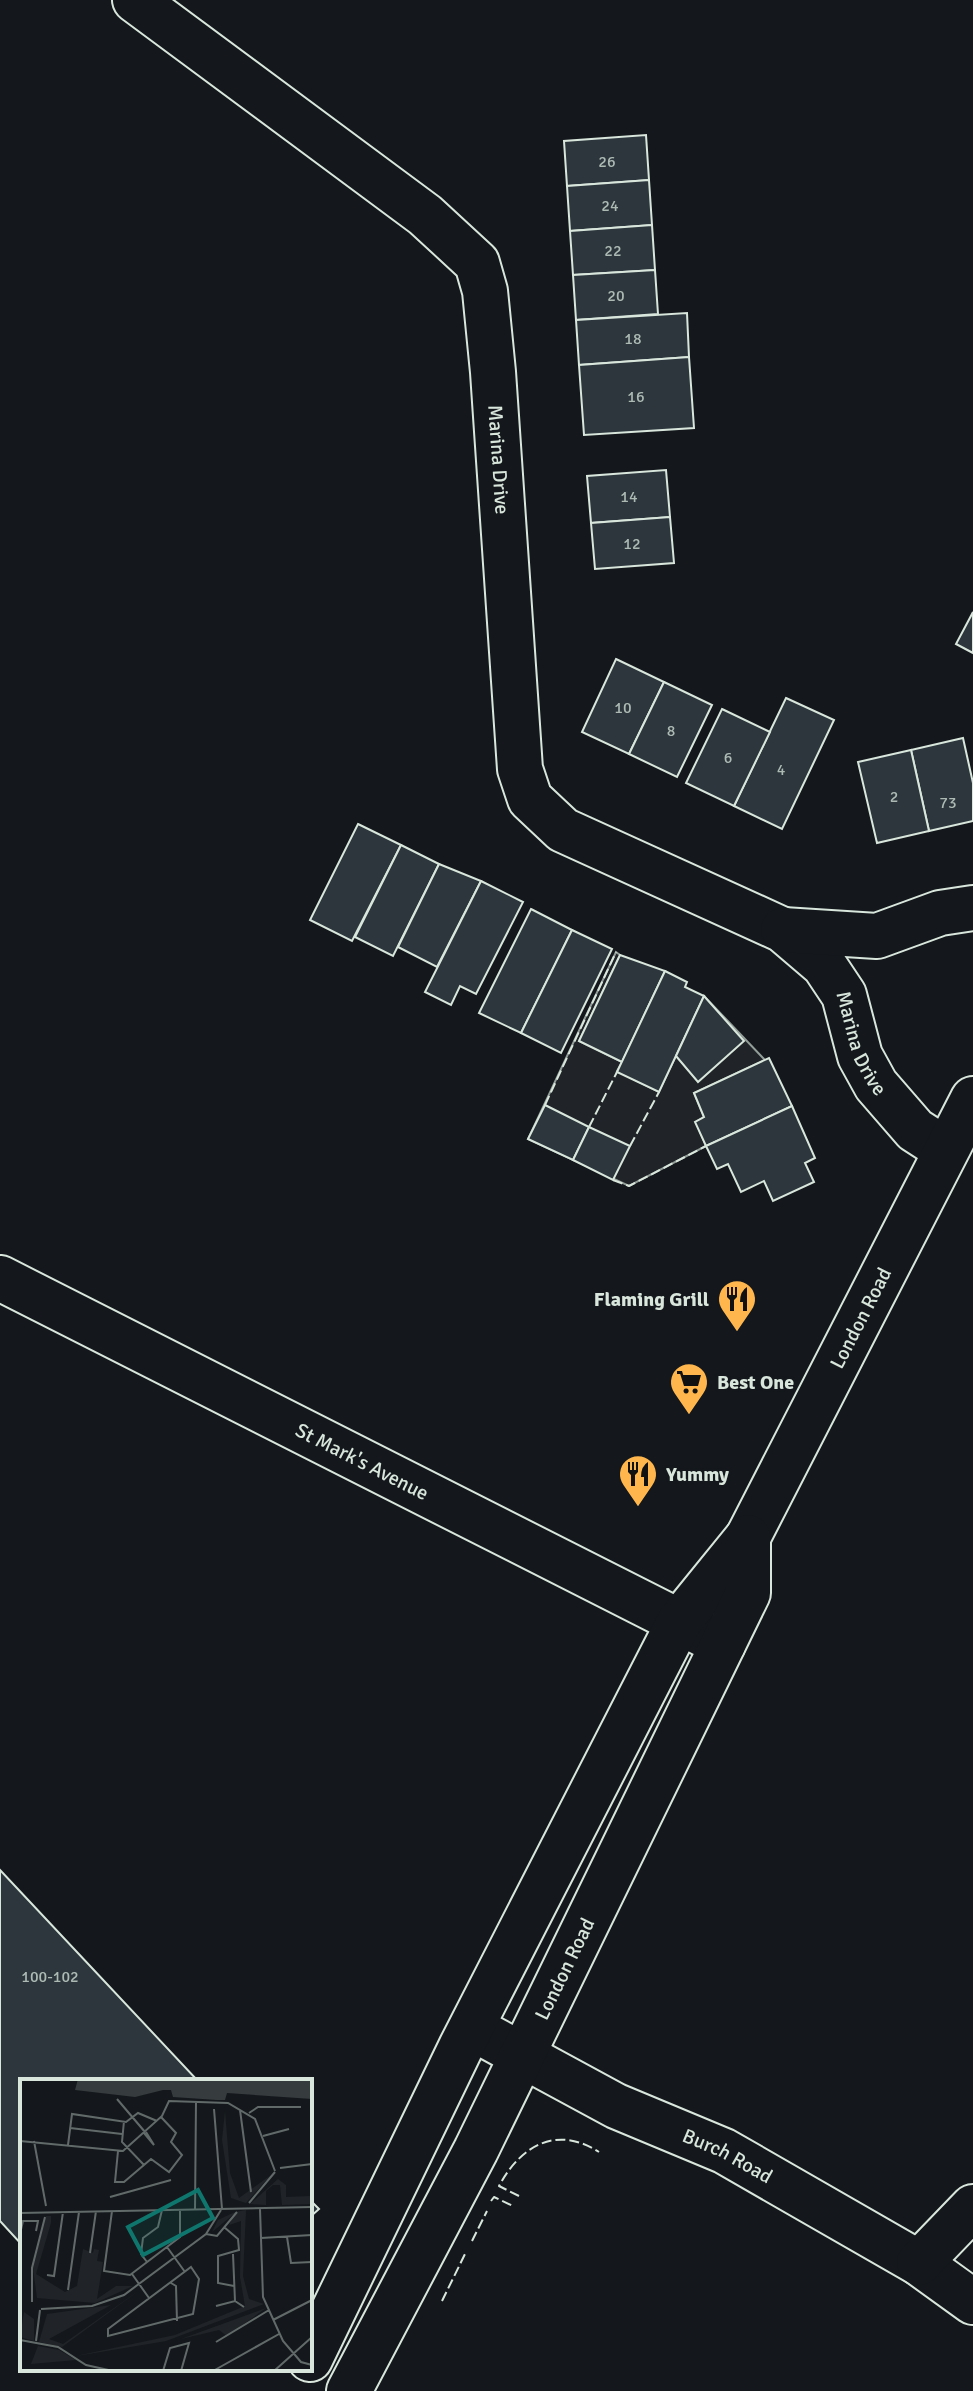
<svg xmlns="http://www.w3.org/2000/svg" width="973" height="2391" font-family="Signika,sans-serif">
<rect width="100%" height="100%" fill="#14181c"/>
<!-- green -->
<path fill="#202428" stroke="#939e99" stroke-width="2" d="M616,952l4,3 -41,86 43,21 -5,9 42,21 45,-96 61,64 -71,33 10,24 -8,5 10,24 -77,40 -101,-47z"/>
<!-- building -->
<g fill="#2c363c" stroke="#d8e6dc" stroke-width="2">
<path d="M646,135l3,45 -82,6 -3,-45z"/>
<path d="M649,180l3,45 -82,6 -3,-45z"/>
<path d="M652,225l3,45 -82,5 -3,-44z"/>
<path d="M655,270l3,44 -82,6 -3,-45z"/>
<path d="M687,313l2,44 -110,8 -3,-45z"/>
<path d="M689,357l5,71 -110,7 -5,-70z"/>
<path d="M666,470l4,47 -79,6 -4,-47z"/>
<path d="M670,517l4,46 -79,6 -4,-46z"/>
<path d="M973,612v41l-17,-9z"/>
<path d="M616,659l48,23 -35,72 -47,-22z"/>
<path d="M664,682l48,23 -35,72 -48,-23z"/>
<path d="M786,698l48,22 -52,109 -48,-23z"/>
<path d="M722,709l48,23 -36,74 -48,-23z"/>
<path d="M963,738l10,45v38l-44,10 -18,-81z"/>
<path d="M911,750l18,81 -52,12 -19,-81z"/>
<path d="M358,824l43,21 -49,96 -42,-21z"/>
<path d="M401,845l38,19 -46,92 -38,-19z"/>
<path d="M439,864l42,17 -44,86 -39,-20z"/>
<path d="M481,881l42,21 -47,92 -16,-8 -9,19 -26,-13z"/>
<path d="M531,909l41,21 -51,103 -42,-20z"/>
<path d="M572,930l40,19 -51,104 -40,-20z"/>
<path d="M620,955l45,16 -43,91 -43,-21z"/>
<path d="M665,971l22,11 -2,5 19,9 -45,96 -42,-20z"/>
<path d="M704,996l40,45 -46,41 -22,-26z"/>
<path d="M769,1058l23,48 -86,40 -11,-24 9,-5 -10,-24z"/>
<path d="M545,1105l44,22 -16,33 -45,-21z"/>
<path d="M792,1106l23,52 -10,5 9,19 -41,19 -9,-20 -23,11 -13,-28 -11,5 -11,-23z"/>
<path d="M589,1127l41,19 -17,34 -40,-20z"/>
<path d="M0,1870l198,211h-176v164l-22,-24z"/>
<path d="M310,2200l9,9 -9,8z"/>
</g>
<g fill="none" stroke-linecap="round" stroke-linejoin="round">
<defs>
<g id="minor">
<path id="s1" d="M135,0l290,215 52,48 8,28 8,81 27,397 10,30 33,31 220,100 41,35 20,30 16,61 16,29 39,45 31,20"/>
<path d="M783,930l94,6 63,-23 33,-5"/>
<path id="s2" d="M0,1278l723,366"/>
<path id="s3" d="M472,2028l144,78 108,45 195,112 54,39"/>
<path d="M919,2263l54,-56"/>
</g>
<g id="major">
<path id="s4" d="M310,2359l151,-312 218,-425 69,-85 225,-438"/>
<path id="s5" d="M349,2391l127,-241 272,-557v-56"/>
</g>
</defs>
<!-- minor casing -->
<use href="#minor" stroke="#d8e6dc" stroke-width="48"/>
<!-- major casing -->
<use href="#major" stroke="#d8e6dc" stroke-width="48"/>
<!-- minor -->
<use href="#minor" stroke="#14181c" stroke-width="44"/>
<!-- major -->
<use href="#major" stroke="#14181c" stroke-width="44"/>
<!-- fence -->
<g stroke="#d8e6dc" stroke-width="2" stroke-dasharray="10 4" stroke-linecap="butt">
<path d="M545,1105l71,-153"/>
<path d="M589,1127l28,-55"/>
<path d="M630,1146l29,-54"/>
<path d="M613,1180l16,6 77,-40"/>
<path d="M519,2196l-20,-10c22,-41 58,-61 100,-34"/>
<path d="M491,2201l3,-4 19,9"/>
<path d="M472,2241l15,-30"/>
<path d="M442,2301l24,-49"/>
</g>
</g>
<!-- icons -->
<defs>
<symbol id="restaurant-pin" viewBox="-11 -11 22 30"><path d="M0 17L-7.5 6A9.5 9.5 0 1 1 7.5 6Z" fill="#ffb74d" stroke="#14181c"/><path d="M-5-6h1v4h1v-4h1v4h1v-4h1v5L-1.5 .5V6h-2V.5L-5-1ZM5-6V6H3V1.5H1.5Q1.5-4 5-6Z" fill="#111"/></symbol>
<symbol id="supermarket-pin" viewBox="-11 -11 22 30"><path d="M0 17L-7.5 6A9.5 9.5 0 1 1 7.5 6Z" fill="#ffb74d" stroke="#14181c"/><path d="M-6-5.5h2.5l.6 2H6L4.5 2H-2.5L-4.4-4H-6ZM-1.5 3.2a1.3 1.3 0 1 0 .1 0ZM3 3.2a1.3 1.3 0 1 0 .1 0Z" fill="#111"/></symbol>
</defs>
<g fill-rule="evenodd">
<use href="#restaurant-pin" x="715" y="1277" width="44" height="60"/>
<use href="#supermarket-pin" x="667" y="1360" width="44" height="60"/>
<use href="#restaurant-pin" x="616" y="1452" width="44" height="60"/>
</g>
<g text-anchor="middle" stroke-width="6" stroke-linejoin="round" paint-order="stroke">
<!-- number labels -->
<g font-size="16" fill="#adbab4">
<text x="607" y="167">26</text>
<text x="610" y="211">24</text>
<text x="613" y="256">22</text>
<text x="616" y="301">20</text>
<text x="633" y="344">18</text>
<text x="636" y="402">16</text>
<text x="629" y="502">14</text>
<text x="632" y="549">12</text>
<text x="623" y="713">10</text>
<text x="671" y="736">8</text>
<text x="728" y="763">6</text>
<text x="781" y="775">4</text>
<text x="894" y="802">2</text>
<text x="948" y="808">73</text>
<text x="50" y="1982">100-102</text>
</g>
<!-- street labels -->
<g font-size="20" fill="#d8e6dc" stroke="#14181c">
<text dy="7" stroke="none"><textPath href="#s1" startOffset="630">Marina Drive</textPath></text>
<text dy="7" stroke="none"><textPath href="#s1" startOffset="1400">Marina Drive</textPath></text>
<text dy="7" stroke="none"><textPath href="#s4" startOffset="1180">London Road</textPath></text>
<text dy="7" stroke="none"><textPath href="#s2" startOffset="406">St Mark's Avenue</textPath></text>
<text dy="7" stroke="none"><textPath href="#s5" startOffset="474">London Road</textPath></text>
<text dy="7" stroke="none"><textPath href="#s3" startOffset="286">Burch Road</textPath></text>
</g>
<!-- poi labels -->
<g font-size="20" font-weight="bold" fill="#d8e6dc" stroke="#14181c" text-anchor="start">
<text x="709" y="1306" text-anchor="end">Flaming Grill</text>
<text x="717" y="1389">Best One</text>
<text x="666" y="1481">Yummy</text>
</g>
</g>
<!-- overview -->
<g transform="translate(20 2079)">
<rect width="292" height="292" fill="#14181c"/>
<path d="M205,32l5,62 9,25 32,-23 -25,28 -15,-5 -9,-58zM258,100l8,6v12l26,-1v8l-30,1 -2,-20h-7l-7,6v14l-16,-1zM226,131l-3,66 6,23 15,5 -98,37 -90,15 99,-21 70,-29 -5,-29 1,-56 -12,4 5,-11 -22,18 6,-12 17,-8zM26,137h5v7l-15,51 29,18 12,-6 6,-37 10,4 1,-4 5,1 -2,11 6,1 -6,37 19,-13h17l-38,17 -58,-5 -4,-30zM121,210l-79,58 -23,-5 8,-28 64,-9 -62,34 14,5zM246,229l-39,28 -8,-6 -38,9zM4,233l10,7v22l-14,-4zM18,267l21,4 17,10 -45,4z" fill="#202428"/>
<path d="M58,0h234v20l-85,-6 -2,7h-8l-44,-3 -2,-7h-8l-28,7 -60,-7z" fill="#363b3e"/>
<path fill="none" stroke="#626a69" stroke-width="2" d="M97,20l28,33M194,30l8,100M220,31l11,82M229,34l9,-6h43M104,42l-2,21 22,23M50,49l52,6M124,54l10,12 -8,-13M243,57l26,-7M0,62l103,10 39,-35 7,-15 59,2 27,16 20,52M14,62l12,65M48,66l4,-31 54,8 12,-9 19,8M98,72l-3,31h9l27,-23 18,13 13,-17 -11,-13 5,-9 -15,-16M260,89l32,-4M90,118l61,-17M229,124l26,-31M240,130l3,88 20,44 18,21 11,3M175,131l1,-109M92,132l-8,60 26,4 50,-38v-28M0,134l292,-6M204,148l14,12 1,11 -21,6v27l16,3M0,155l3,-13h15l-2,10M186,155l11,2 20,-24M267,158l4,26 21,-1M241,159l51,-3M147,168l18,25M70,174l6,-42M213,175l2,47M127,183l-6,-8 2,-16 15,-11 4,-17M171,188l8,12 -6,35 -85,22v-7zM112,195l17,24M27,196l7,1 9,-64M151,204l5,3 1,35M48,211l11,-78M12,223v-34l13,-51M196,227l19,-5 9,6M21,230l51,-3 32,-11 82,-61 15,-24M253,241l39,-20M0,261l38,7 28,18 27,6M16,262l4,-31M196,263l53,-32M143,292l7,-23 19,-5 -8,28M193,292l66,-37M254,292l38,-34"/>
<path fill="#0f766e" fill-opacity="0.15" stroke="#0f766e" stroke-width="4" d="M178,111l15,28 -70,37 -15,-28z"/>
<rect width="292" height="292" fill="none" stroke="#d8e6dc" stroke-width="4"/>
</g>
</svg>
